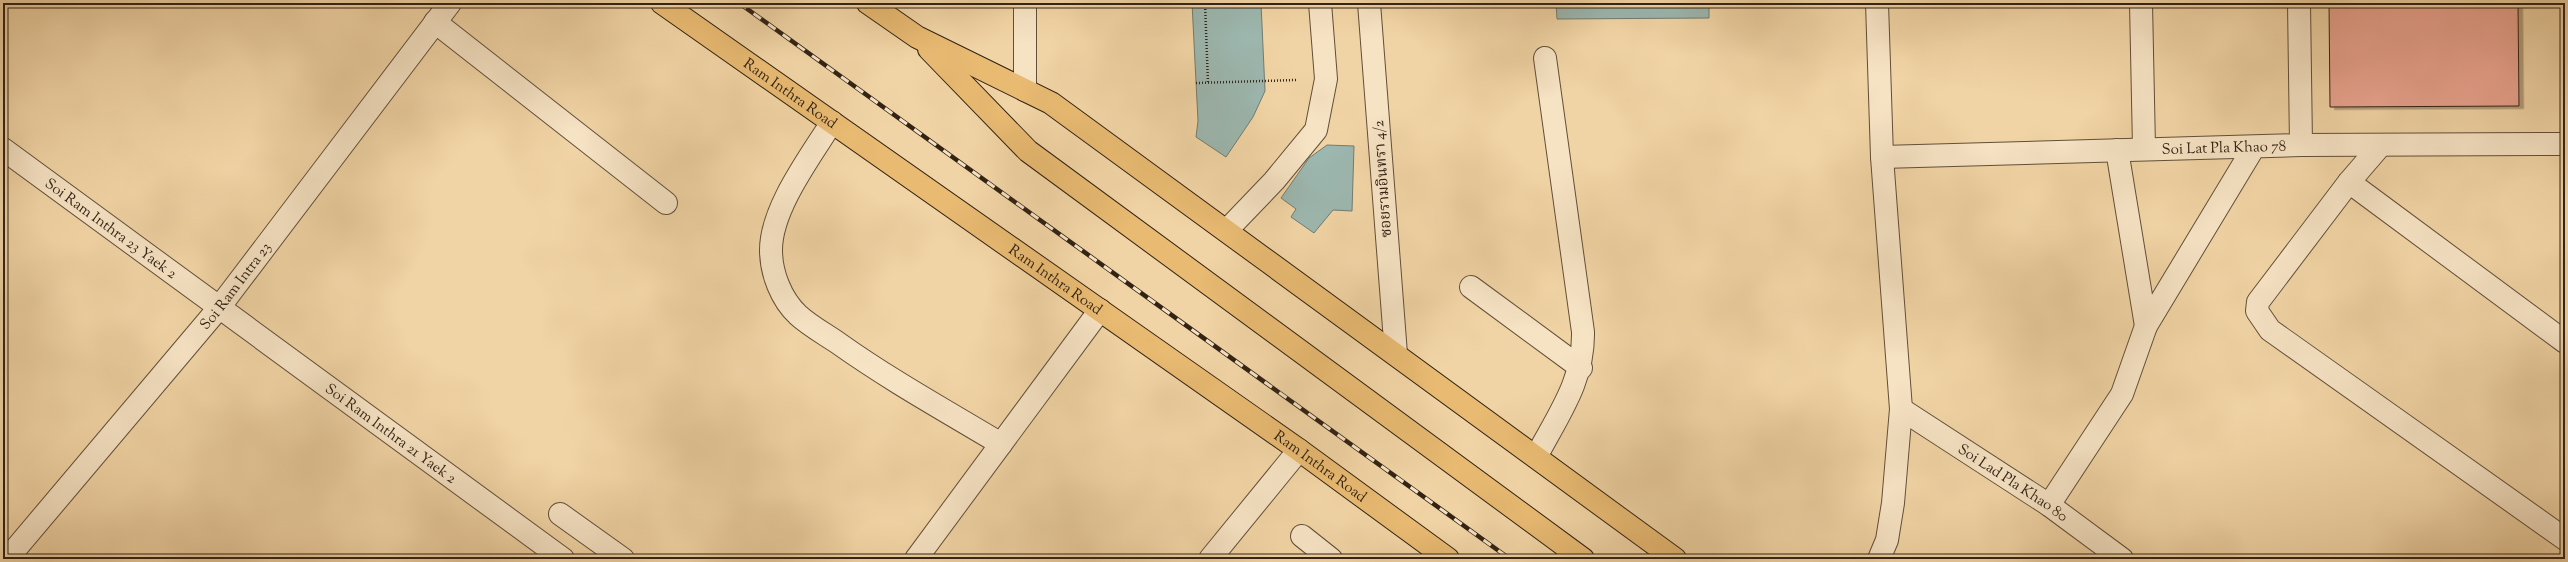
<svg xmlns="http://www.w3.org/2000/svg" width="2568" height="562" font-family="'Sorts Mill Goudy','Noto Serif Thai',serif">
<defs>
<filter id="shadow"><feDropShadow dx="4.5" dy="2.5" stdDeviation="0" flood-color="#0004"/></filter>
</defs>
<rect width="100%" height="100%" fill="#f1d4a5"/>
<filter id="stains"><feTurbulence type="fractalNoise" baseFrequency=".005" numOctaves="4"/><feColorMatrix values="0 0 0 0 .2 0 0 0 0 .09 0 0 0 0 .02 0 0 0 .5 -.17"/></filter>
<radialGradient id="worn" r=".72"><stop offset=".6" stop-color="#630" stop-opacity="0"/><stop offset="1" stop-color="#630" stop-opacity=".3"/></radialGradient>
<!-- water -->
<g fill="#9cb7af" stroke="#727c71">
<path d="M1192,3h69l4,88 -12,26 -27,40 -30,-20 2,-16z"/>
<path d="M1556,3h153v15l-152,1z"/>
<path d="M1327,145l27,1 -2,65 -19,-1 -19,23 -23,-16 5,-8 -15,-11 28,-40z"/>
</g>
<!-- building -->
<path fill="#e9a38f" stroke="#322315" filter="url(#shadow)" d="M2329,3h189l1,103 -189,1z"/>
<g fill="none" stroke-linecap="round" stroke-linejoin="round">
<defs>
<g id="minor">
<path d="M1369,3l27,351"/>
<path d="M1877,3l5,154 19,252 -8,94 -6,37 -8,19"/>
<path d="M2141,3l3,145"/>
<path d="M2299,3l2,142"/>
<path d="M435,22l231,181"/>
<path d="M1025,90v-87"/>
<path d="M832,122c-21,34 -61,86 -61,128 0,23 10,49 27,65 12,11 27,19 40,28 52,37 108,68 163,101"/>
<path d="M2380,146l-31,36 -91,120 -1,9 13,19 295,209"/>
<path id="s1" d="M3,149l560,410"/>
<path d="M2117,150l29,176 108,-179"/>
<path id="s2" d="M1882,157l419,-12 264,-1"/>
<path d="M2349,182l216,160"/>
<path d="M1227,230l47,-49 42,-51 10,-51 -6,-76"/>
<path d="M1471,287l110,81"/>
<path id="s3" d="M1901,409l148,96 73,54"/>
<path d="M1536,457c22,-42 48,-76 47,-125l-38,-274"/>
<path d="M2049,505l73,-111 24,-68"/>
<path d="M560,514l63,45"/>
<path d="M1302,536l29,23"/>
<path id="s4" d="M7,559l211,-250 232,-306"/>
<path d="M916,559l184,-249"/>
<path d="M1210,559l89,-109"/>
</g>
<g id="major">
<path id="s5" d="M662,3l637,447 149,109"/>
<path d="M868,3l49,34 134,66 624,456"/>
<path d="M929,49l99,102 555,408"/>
</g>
</defs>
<!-- minor casing -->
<use href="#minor" stroke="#624f39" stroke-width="24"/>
<!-- major casing -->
<use href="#major" stroke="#322315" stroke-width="24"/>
<!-- path -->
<g stroke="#322315" stroke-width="2.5" stroke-dasharray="1 2" stroke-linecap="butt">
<path d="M1205,3l3,80"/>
<path d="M1196,83l100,-3"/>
</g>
<!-- minor -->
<use href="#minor" stroke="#f6e3c4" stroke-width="22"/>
<!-- major -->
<use href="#major" stroke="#e8ba72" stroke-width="22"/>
<defs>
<path id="rail" d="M739,3l771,556"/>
</defs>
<!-- rail casing -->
<use href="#rail" stroke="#322315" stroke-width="4.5"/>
<!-- rail -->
<use href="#rail" stroke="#f6e3c4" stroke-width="3" stroke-dasharray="9" stroke-linecap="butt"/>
</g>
<g text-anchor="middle" stroke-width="3" stroke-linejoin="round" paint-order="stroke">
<!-- street labels -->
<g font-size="15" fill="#322315" stroke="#f6e3c4">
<text dy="5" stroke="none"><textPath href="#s5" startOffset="157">Ram Inthra Road</textPath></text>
<text dy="5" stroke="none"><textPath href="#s2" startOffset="342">Soi Lat Pla Khao 78</textPath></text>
<text transform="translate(1382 179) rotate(-94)" y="5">ซอยรามอินทรา 4/2</text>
<text dy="5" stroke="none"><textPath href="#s1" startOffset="134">Soi Ram Inthra 23 Yaek 2</textPath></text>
<text dy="5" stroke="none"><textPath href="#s5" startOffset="481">Ram Inthra Road</textPath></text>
<text dy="5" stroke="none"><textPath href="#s4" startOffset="356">Soi Ram Intra 23</textPath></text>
<text dy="5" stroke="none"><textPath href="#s1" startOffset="481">Soi Ram Inthra 21 Yaek 2</textPath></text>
<text dy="5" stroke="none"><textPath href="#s5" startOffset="805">Ram Inthra Road</textPath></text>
<text dy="5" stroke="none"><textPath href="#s3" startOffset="134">Soi Lad Pla Khao 80</textPath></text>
</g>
</g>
<!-- margin -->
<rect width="2568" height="562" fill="none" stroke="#f1d4a5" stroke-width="16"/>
<rect x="4" y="4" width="2560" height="554" fill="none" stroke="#322315" stroke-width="2"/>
<rect x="8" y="8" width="2552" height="546" fill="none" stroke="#322315"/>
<rect width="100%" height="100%" filter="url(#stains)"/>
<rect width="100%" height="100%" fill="url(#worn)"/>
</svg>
